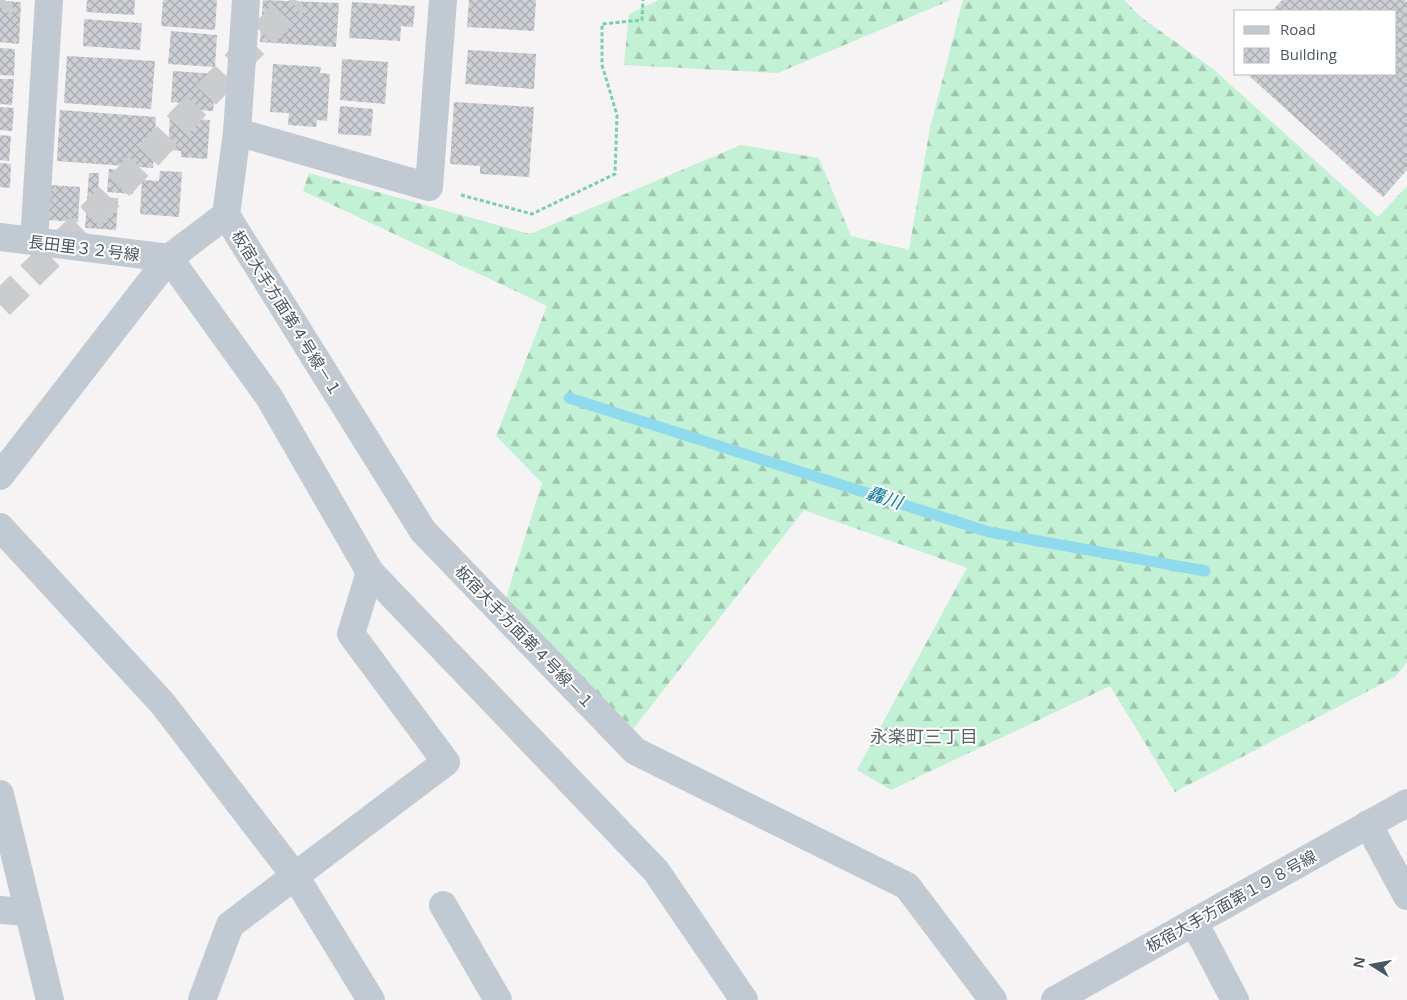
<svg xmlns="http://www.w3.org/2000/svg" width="1407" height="1000" font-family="'Open Sans','Noto Sans JP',sans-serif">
<defs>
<pattern id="forest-firs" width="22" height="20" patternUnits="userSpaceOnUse" patternTransform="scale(1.25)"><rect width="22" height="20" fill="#c3f1d5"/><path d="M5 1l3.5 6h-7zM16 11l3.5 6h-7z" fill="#a0c6b0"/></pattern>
<pattern id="building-cross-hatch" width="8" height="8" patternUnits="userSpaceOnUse" patternTransform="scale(1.25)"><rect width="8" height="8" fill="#cdcfd5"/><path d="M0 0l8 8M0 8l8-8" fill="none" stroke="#a8abb0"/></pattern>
</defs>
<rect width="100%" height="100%" fill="#f5f3f3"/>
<!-- forest -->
<g fill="url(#forest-firs)">
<path d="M659,0h292l-173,73 -154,-8 5,-51z"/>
<path d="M963,0h161l18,18 71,51 165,148 29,-31v476l-12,15 -220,115 -65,-106 -219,104 -34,-20 110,-202 -163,-58 -171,219 -128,-128 37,-118 -46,-47 51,-130 -244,-115 6,-18 221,61 211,-89 78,13 32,78 58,14 21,-122z"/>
</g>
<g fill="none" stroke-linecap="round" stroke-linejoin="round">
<!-- stream -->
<path stroke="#90daee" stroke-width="11" d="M569,398l420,134 216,39"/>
</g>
<!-- building -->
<g fill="url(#building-cross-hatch)">
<path d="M87,0h48l-1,15 -48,-3z"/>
<path d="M163,0h54l-2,30 -54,-4z"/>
<path d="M263,0l76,3 -3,44 -76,-5z"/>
<path d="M469,0h67l-2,31 -67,-4z"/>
<path d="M1282,0h123l2,2v168l-24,27 -136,-123h149v-63h-124z"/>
<path d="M0,1l21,1 -2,42 -19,-2z"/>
<path d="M352,2l63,4 -2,21 -12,-1 -1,15 -51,-3z"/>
<path d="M84,19l58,4 -2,27 -57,-4z"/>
<path d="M171,31l46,4 -2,32 -47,-3z"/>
<path d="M0,48l15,1 -1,27 -14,-1z"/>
<path d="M468,50l68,4 -2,35 -69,-5z"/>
<path d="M67,56l88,5 -4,48 -87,-6z"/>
<path d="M342,59l46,3 -3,42 -45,-4z"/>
<path d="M273,64l48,3 -1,6 10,1 -3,47 -10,-1 -1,7 -28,-2 1,-12 -19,-1z"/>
<path d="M173,71l43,3 -3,37 -18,-1v-6l-24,-2z"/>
<path d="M0,79h14l-2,26 -12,-1z"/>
<path d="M454,102l80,5 -5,70 -49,-3v-8l-30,-2z"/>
<path d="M340,106l33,3 -2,27 -33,-2z"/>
<path d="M0,107l14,1 -2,23 -12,-1z"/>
<path d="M60,110l96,7 -3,51 -96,-7z"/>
<path d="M170,117l40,3 -3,39 -26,-2v-6l-13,-1z"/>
<path d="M0,135l11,1 -2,25 -9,-1z"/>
<path d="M0,163l11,1 -1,24 -10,-1z"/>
<path d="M109,169l25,2 -1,23 -26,-2z"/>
<path d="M160,171l22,1 -3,45 -39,-3 2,-34 17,1z"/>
<path d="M89,173h10l-1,24 20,1 -2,32 -31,-2z"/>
<path d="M50,185l30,2 -2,35 -30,-2z"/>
</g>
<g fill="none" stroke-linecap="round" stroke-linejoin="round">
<!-- motorway-tunnel -->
<g stroke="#caccce" stroke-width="28" stroke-dasharray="28 14" stroke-linecap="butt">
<path d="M0,5l5,-5"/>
<path d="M0,305l91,-89 205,-216"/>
</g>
<!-- path -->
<path stroke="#7ad0a6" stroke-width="3" stroke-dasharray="4 2.5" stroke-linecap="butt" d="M461,195l71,19 83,-40 2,-59 -15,-50v-41l40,-4 1,-20"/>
<!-- minor -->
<g stroke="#c1cad2" stroke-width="28">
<path d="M246,0l-9,132 -11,83 197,316 212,220 272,135 86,114"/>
<path d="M237,132l192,55 14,-187"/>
<path d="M0,237l169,21 100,139 101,175 286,299 88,129"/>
<path d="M34,241l15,-241"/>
<path d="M0,476l169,-218 57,-43"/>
<path d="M0,527l163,177 132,172 76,124"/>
<path d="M0,794l50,206"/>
<path d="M1368,824l39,72"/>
<path d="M443,905l55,95"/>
<path d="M0,910l28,2"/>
<path d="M1194,922l41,78"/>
<path d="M202,1000l28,-75 216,-163 -95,-128 19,-62"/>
<path d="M1055,1000l352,-197"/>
</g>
</g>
<g text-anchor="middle" stroke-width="4" stroke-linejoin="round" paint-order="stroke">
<!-- street labels -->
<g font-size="16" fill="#4a5661" stroke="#fff">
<text transform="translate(84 248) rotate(7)" y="6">長田里３２号線</text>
<text transform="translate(287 313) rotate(58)" y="6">板宿大手方面第４号線－１</text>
<text transform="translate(525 637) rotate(46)" y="6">板宿大手方面第４号線－１</text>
<text transform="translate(1231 901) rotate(-29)" y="6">板宿大手方面第１９８号線</text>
</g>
<!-- water labels -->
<g font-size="18" font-style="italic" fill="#0c7c9b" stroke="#fff">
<text transform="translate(884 498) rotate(18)" y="6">轟川</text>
</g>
<!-- neighbourhood labels -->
<g font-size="18" fill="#5f6368" stroke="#fff">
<text x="924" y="743">永楽町三丁目</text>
</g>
</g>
<!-- legend -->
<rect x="1234" y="10" width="162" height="65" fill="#ffffff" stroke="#b7bbc0"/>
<rect x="1244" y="26" width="25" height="8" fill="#c1cad2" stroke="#b7bbc0"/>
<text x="1280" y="35" font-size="15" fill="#4a5661">Road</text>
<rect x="1244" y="48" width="25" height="15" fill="url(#building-cross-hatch)" stroke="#b7bbc0"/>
<text x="1280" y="60" font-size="15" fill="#4a5661">Building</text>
<!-- north arrow -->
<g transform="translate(1372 965) rotate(281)" stroke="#ffffff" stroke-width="4" paint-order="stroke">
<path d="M0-4L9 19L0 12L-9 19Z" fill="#4a5661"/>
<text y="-8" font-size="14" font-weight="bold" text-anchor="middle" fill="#4a5661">N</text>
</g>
</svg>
